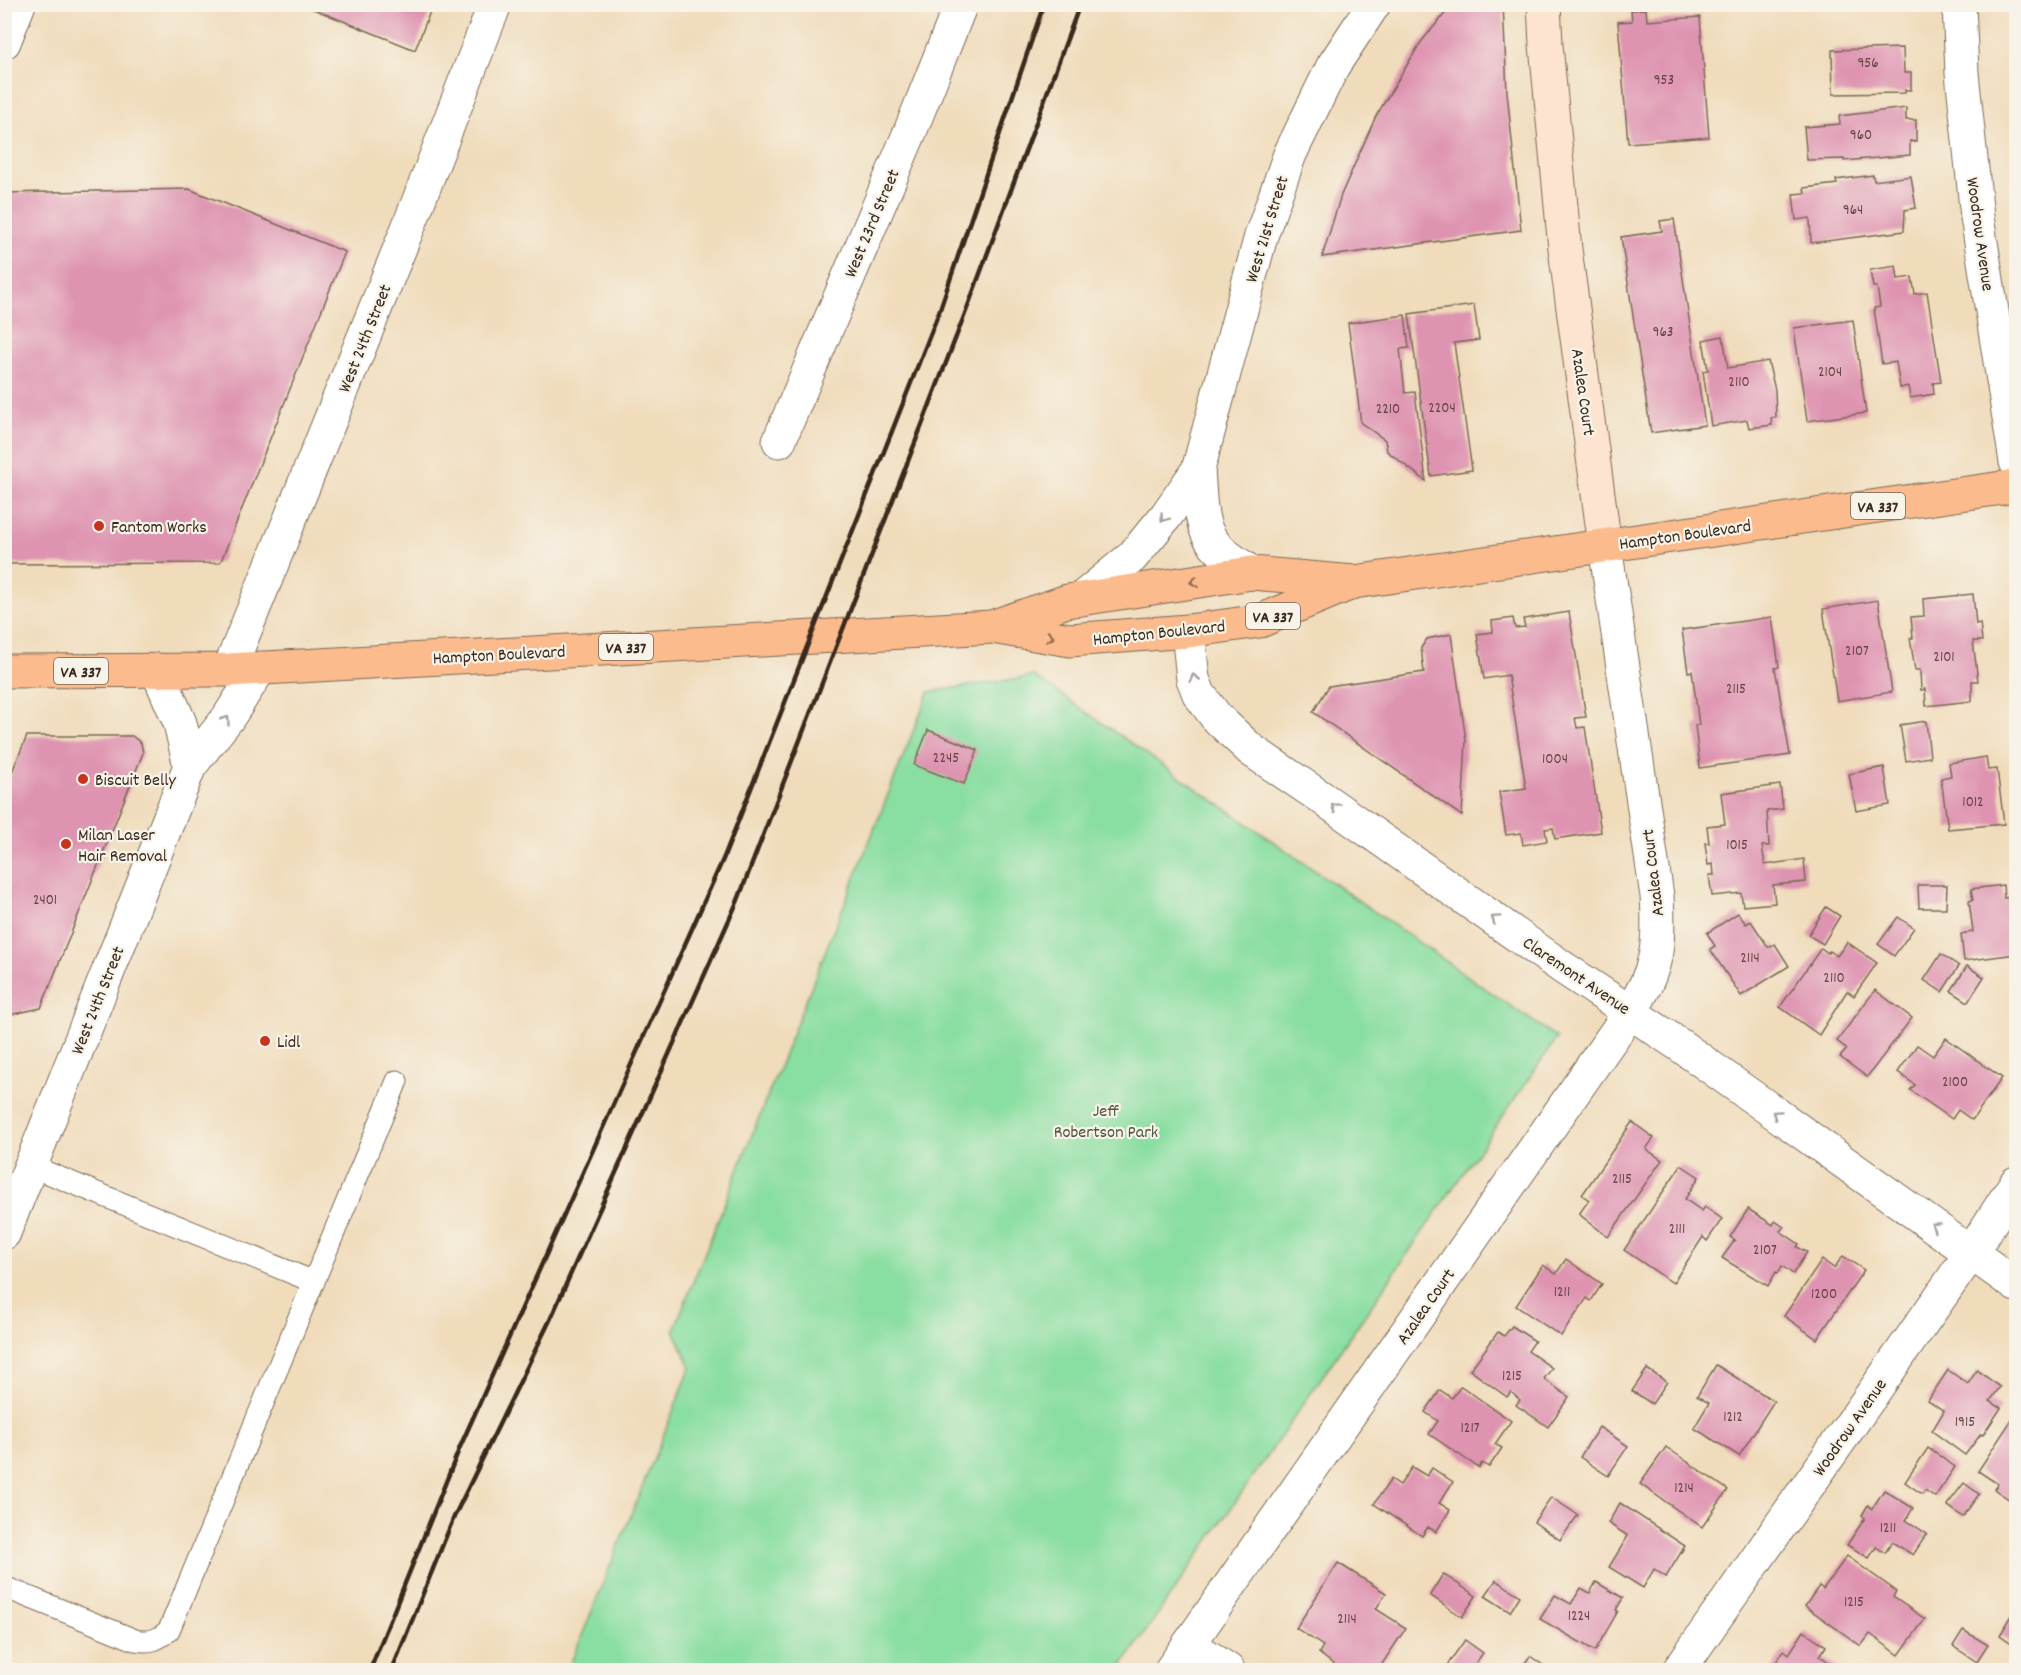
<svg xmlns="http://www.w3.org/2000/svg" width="2021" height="1675" font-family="Dekko,sans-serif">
<rect width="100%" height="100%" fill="#f7f3e8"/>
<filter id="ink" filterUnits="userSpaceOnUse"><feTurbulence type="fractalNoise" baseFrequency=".0167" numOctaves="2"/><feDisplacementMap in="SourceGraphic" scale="12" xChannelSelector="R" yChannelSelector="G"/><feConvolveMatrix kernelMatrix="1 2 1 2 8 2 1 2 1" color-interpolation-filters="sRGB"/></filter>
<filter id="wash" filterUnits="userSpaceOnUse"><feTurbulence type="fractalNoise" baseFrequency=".008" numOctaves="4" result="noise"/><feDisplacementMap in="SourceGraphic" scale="24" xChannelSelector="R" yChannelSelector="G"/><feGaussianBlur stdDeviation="1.35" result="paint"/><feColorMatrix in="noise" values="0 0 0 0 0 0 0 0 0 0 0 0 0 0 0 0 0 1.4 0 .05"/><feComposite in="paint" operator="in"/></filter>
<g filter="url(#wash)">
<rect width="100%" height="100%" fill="#f0dcbb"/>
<!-- green -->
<path fill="#89dea1" stroke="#628460" stroke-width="1.5" d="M1034,676l523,362 -438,632h-551l123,-303 -17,-37 255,-638z"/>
<g id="blocks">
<!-- building -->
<g fill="#de93b0">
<path d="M301,4h132l-18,46z"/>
<path d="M1453,4h50l4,88 14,138 -199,27 19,-62 35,-79 45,-74z"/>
<path d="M1646,9l1,12 53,-4 9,120 -81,6 -10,-121 14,-1 -1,-11z"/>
<path d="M1903,48l1,25h7v17h-6v3l-72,1 -1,-44z"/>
<path d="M1906,108v12h10v22l-6,-1v14l-66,6v-2l-37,1 -3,-33 36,-3 -1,-8z"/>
<path d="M1873,175l1,6 37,-5 5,32 -11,2 -1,21 -93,12 -1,-25 -14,2 -3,-26 12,-1 -1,-5 33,-4 -1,-4z"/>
<path d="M189,189l156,63 -124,309 -3,2 -214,1v-371z"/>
<path d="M1674,219l31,206 -54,8 -30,-196 41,-6 -2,-10z"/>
<path d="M1896,266l2,13 14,-2 3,17 12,-2 14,90 -8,1 1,11 -24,4 -2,-12 -8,2 -4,-26 -14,2 -8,-56 6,-1 -3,-20h-4l-3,-17z"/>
<path d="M1474,305l5,35 -25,3 18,127 -41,6 -22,-162z"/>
<path d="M1405,315l4,33 -9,1 5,44 10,-1 11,89 -39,-30 -2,-11 -24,-17 -13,-100z"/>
<path d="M1853,320l13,93 -59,8 -13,-93z"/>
<path d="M1723,336l5,32 40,-7 7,29 1,27 -5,1 1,7 -23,3 -2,-8 -36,6 -8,-55 5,-1 -5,-30z"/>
<path d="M1973,594l3,30 4,-1 2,18h-9l5,40h-6v20l-46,5 -1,-17 -4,1 -1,-20h-5l-5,-32h3l-2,-21 13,-1 -1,-17z"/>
<path d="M1878,600l14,92 -55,9 -14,-92z"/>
<path d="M1569,612l17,105 -11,1 2,10 8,-1 16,105 -46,7 -2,-11 -8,1 2,12 -24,4 -2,-12 -15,2 -7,-43 27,-4 -18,-113 -24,4 -7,-45 16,-2 -1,-11 21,-3 2,10 10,-1 -2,-8z"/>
<path d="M1772,617l7,50 -4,1 15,87 -90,13 -5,-43h4l-7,-54 -4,1 -6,-42z"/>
<path d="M1451,634l15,107 -4,75 -149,-104 16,-26 95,-14 -3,-24 6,-9z"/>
<path d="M1926,721l4,36 -24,4 -6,-36z"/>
<path d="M928,730l50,20 -14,34 -50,-19z"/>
<path d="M27,736h105l9,7 2,10 -102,255 -37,8v-225z"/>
<path d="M1986,757l2,13 9,-1 7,55 -56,5 -7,-51 10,-2 -2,-13z"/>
<path d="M1884,767l6,38 -34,6 -7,-37z"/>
<path d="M1780,785l3,24 -16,2 2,35h-7l3,19 39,-6 2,23 -33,3 2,18 -32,3 -2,-13 -29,3 -3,-21h5l-1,-11 -5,1 -3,-22h4l-2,-17 18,-2 -4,-31z"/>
<path d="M1918,885h29l-1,23h-27z"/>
<path d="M2003,885l1,13 7,-1 5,57 -52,7 -3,-27 12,-2 -4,-31 4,-1 -2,-11z"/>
<path d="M1826,907l14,9 -17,28 -15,-9z"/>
<path d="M1738,913l8,11 5,-3 17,26 7,-3 14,22 -48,30 -31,-47 5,-3 -8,-13z"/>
<path d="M1898,917l16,11 -20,28 -16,-12z"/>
<path d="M1847,942l30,21 -23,33 -7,-5 -28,44 -39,-28 41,-59 7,5 1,-2 8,5z"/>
<path d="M1941,954l18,12 -17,26 -18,-12z"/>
<path d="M1967,966l17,11 -16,25 -17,-11z"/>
<path d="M1875,990l37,28 -45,59 -27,-20 7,-8 -10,-8z"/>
<path d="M1946,1038l56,40 -30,42 -14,-10 -6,9 -42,-29 5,-5 -17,-13 19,-27 16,11z"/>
<path d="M1632,1122l22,16 -8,11 16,11 -54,77 -29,-23 10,-14 -7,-5z"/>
<path d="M1681,1165l18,12 -14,22 17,12 3,-4 17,12 -15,22 -4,-4 -30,46 -49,-33z"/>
<path d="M1748,1209l25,16 2,-4 9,6 -4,4 19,13 -2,3 10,5 -14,22 -11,-8 -4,7 -2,-1 -8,14 -46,-28 13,-18 -5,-3z"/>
<path d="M1843,1256l21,14 -47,69 -33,-23 38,-56 12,8z"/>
<path d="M1566,1259l36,25 -11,17 -4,-3 -26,38 -45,-30 27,-41 13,9z"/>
<path d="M1512,1326l23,15 -7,10 24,17 -8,11 25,18 -21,30 -32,-22 4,-5 -9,-8 -4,5 -37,-27 28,-38 6,4z"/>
<path d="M1716,1365l58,36 -35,55 -45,-28 15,-25 -12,-7z"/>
<path d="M1647,1369l20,13 -15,22 -20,-13z"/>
<path d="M1948,1370l20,14 9,-14 23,17 -10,14 11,7 -18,27 -2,-1 -16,21 -33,-24 12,-20 -16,-11z"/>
<path d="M1461,1386l50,35 -16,23 7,4 -13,19 -7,-4 -3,5 -50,-34 9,-13 -13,-9 15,-22 12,8z"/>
<path d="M2016,1413v91l-22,-15 4,-5 -20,-13z"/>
<path d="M1599,1427l29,19 -20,30 -28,-19z"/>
<path d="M1666,1447l62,43 -26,37 -62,-43z"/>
<path d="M1928,1448l27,19 -20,30 -10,-7 -3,4 -17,-12z"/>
<path d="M1412,1467l15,9 5,-8 21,14 -14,21 11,7 -14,22 -8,-5 -6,9 -48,-32 17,-25 9,6z"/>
<path d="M1964,1483l15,11 -16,23 -16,-12z"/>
<path d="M1884,1490l29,18 -7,12 21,14 -14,21 -21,-13 -7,11 -9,-6 -7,11 -22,-13 18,-27 -3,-3 6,-10 4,4z"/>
<path d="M1551,1497l27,18 -18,25 -26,-18z"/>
<path d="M1620,1503l65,43 -19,31 -12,-8 -11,19 -34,-21 19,-31 -20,-13z"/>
<path d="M1847,1556l49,35 -3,6 32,22 -26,36 -29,-21 -9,12 -56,-40 14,-20 4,3z"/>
<path d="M1338,1563l48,30 -10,16 30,19 -28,42h-37l-22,-17 4,-7 -27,-18z"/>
<path d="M1443,1574l33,22 -14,21 -32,-22z"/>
<path d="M1496,1580l24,16 -10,16 -25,-16z"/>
<path d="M1596,1582l27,16 -7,12 2,1 -23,40 -55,-32 15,-24 16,9 10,-16 9,5z"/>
<path d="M2016,1609v37l-16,-11z"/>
<path d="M1963,1630l25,15 -11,17 -24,-16z"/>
<path d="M1804,1631l22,15 -6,10 21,14h-65l-4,-2 12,-18 5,4z"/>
<path d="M1465,1640l18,13 -12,17h-22l-4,-2z"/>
<path d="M1530,1656l20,14h-30z"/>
</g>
</g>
</g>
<g filter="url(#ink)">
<use href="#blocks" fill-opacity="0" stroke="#7a6855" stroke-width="1.5"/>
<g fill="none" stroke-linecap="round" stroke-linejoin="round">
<defs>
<g id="lane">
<path d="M31,1166l283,116"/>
<path d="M4,1587l131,53c15,3 23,0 34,-10l228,-549"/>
</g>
<g id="street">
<path d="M1959,4l3,69 15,144 39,245"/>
<path d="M4,42l15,-38"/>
<path d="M779,441l131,-309 51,-128"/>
<path d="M1198,470c2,20 1,48 11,66 9,16 28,27 43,37"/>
<path d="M1081,599l51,-42 34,-41 32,-46 63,-234 29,-82 43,-88 41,-62"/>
<path d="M1188,631l5,48 6,15 18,24 34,32 74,50 237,167 119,79 335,239"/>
<path d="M157,670l23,53 10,43"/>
<path d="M229,670l183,-452 83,-214"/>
<path d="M4,1233l186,-467 38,-48 32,-50"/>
<path d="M1189,1644l39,26"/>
<path d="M1171,1670l459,-658c28,-42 30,-67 27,-116l-52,-350"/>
<path d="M1679,1670l292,-417 45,-70"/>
</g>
<path id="secondary" d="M1544,4l2,41 19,204 40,297"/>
<g id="primary">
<path d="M997,625l70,-24 185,-28 102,9 662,-96"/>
<path d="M4,671l225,-1 763,-43 78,13 118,-9 72,-10 94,-39"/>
</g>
</defs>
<!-- lane casing -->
<use href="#lane" stroke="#7a6855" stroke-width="23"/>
<!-- street casing -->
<use href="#street" stroke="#7a6855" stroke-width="35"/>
<!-- secondary casing -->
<use href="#secondary" stroke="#7a6855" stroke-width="35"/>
<!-- primary casing -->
<use href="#primary" stroke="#7a6855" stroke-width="35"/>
<!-- lane -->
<use href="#lane" stroke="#fff" stroke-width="21"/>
<!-- street -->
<use href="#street" stroke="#fff" stroke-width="33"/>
<!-- secondary -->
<use href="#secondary" stroke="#fde4d1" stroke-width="33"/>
<!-- primary -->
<use href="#primary" stroke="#fbbb8d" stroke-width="33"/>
<!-- rail -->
<g stroke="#3b2a1e" stroke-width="4.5">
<path d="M370,1670l90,-223 264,-590 215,-545 105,-308"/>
<path d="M392,1670l62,-153 96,-197 188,-420 230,-594 112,-302"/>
</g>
</g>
<!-- one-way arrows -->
<defs><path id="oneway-chevron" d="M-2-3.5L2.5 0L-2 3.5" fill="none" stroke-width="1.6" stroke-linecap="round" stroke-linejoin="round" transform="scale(1.5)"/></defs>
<g stroke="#a79f9a">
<use href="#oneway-chevron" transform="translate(1164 518) rotate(126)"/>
<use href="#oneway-chevron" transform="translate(1194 678) rotate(-105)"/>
<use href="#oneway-chevron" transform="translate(226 720) rotate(-54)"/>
<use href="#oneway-chevron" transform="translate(1335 807) rotate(-145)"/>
<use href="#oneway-chevron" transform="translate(1495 919) rotate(-145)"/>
<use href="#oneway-chevron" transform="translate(1776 1114) rotate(-145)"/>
<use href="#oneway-chevron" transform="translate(1935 1226) rotate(-145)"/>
</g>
<g stroke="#916b50">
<use href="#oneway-chevron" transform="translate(1194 582) rotate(172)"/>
<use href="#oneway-chevron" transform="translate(1050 637) rotate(10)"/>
</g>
</g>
<!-- markers -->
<g fill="#c8321e" stroke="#f7f3e8" stroke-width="2">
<circle cx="99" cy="526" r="6"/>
<circle cx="83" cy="779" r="6"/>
<circle cx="66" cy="844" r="6"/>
<circle cx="265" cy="1041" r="6"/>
</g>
<g text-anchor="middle" stroke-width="4.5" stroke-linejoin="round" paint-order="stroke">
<!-- number labels -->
<g font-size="15" fill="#644442">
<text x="1868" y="67">956</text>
<text x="1664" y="84">953</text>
<text x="1861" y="139">960</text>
<text x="1853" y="214">964</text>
<text x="1663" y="336">963</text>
<text x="1830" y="376">2104</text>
<text x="1739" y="386">2110</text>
<text x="1442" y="412">2204</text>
<text x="1388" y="413">2210</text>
<text x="1857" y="655">2107</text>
<text x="1944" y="661">2101</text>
<text x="1736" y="693">2115</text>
<text x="946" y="762">2245</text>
<text x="1555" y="763">1004</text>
<text x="1973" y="806">1012</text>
<text x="1737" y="849">1015</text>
<text x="45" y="904">2401</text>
<text x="1750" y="962">2114</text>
<text x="1834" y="982">2110</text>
<text x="1955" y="1086">2100</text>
<text x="1622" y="1183">2115</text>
<text x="1677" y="1233">2111</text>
<text x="1765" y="1254">2107</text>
<text x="1562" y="1296">1211</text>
<text x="1824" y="1298">1200</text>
<text x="1512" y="1380">1215</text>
<text x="1733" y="1421">1212</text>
<text x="1965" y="1426">1915</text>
<text x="1470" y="1432">1217</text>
<text x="1684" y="1492">1214</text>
<text x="1888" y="1532">1211</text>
<text x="1854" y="1606">1215</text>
<text x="1579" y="1620">1224</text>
<text x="1347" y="1623">2114</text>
</g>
<!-- shield labels -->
<g fill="#f7f3e8" stroke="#73665b" stroke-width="1.5">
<rect x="1851" y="493" width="54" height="26" rx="4.5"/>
<rect x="1246" y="603" width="54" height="26" rx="4.5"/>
<rect x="599" y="634" width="54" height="26" rx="4.5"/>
<rect x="54" y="658" width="54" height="26" rx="4.5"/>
</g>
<g font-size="16" font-weight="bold" fill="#3b2a1e">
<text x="1878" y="512">VA 337</text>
<text x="1273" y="622">VA 337</text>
<text x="626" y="653">VA 337</text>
<text x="81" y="677">VA 337</text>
</g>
<!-- street labels -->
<g font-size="18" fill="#3b2a1e" stroke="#f7f3e8">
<text transform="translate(871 223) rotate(-67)" y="6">West 23rd Street</text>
<text transform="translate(1266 229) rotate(-73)" y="6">West 21st Street</text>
<text transform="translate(1981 234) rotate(82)" y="6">Woodrow Avenue</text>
<text transform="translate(364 338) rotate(-68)" y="6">West 24th Street</text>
<text transform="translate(1584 392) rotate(82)" y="6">Azalea Court</text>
<text transform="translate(1685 534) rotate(-8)" y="6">Hampton Boulevard</text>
<text transform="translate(1159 632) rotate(-6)" y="6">Hampton Boulevard</text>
<text transform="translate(499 654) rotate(-3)" y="6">Hampton Boulevard</text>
<text transform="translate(1652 873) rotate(-97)" y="6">Azalea Court</text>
<text transform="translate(1577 975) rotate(34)" y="6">Claremont Avenue</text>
<text transform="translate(97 1000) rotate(-68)" y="6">West 24th Street</text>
<text transform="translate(1425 1306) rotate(-55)" y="6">Azalea Court</text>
<text transform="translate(1849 1427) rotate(-55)" y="6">Woodrow Avenue</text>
</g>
<!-- poi labels -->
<g font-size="18" fill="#3b2a1e" stroke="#f7f3e8" text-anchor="start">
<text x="111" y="532">Fantom Works</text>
<text x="95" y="785">Biscuit Belly</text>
<text x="78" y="840">Milan Laser<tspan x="78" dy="21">Hair Removal</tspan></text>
<text x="277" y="1047">Lidl</text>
</g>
<!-- park labels -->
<g font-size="18" fill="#4e573f" stroke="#f7f3e8">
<text x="1106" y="1116">Jeff<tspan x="1106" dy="21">Robertson Park</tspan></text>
</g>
</g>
<!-- margin -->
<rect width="2021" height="1675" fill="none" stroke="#f7f3e8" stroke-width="24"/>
</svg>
